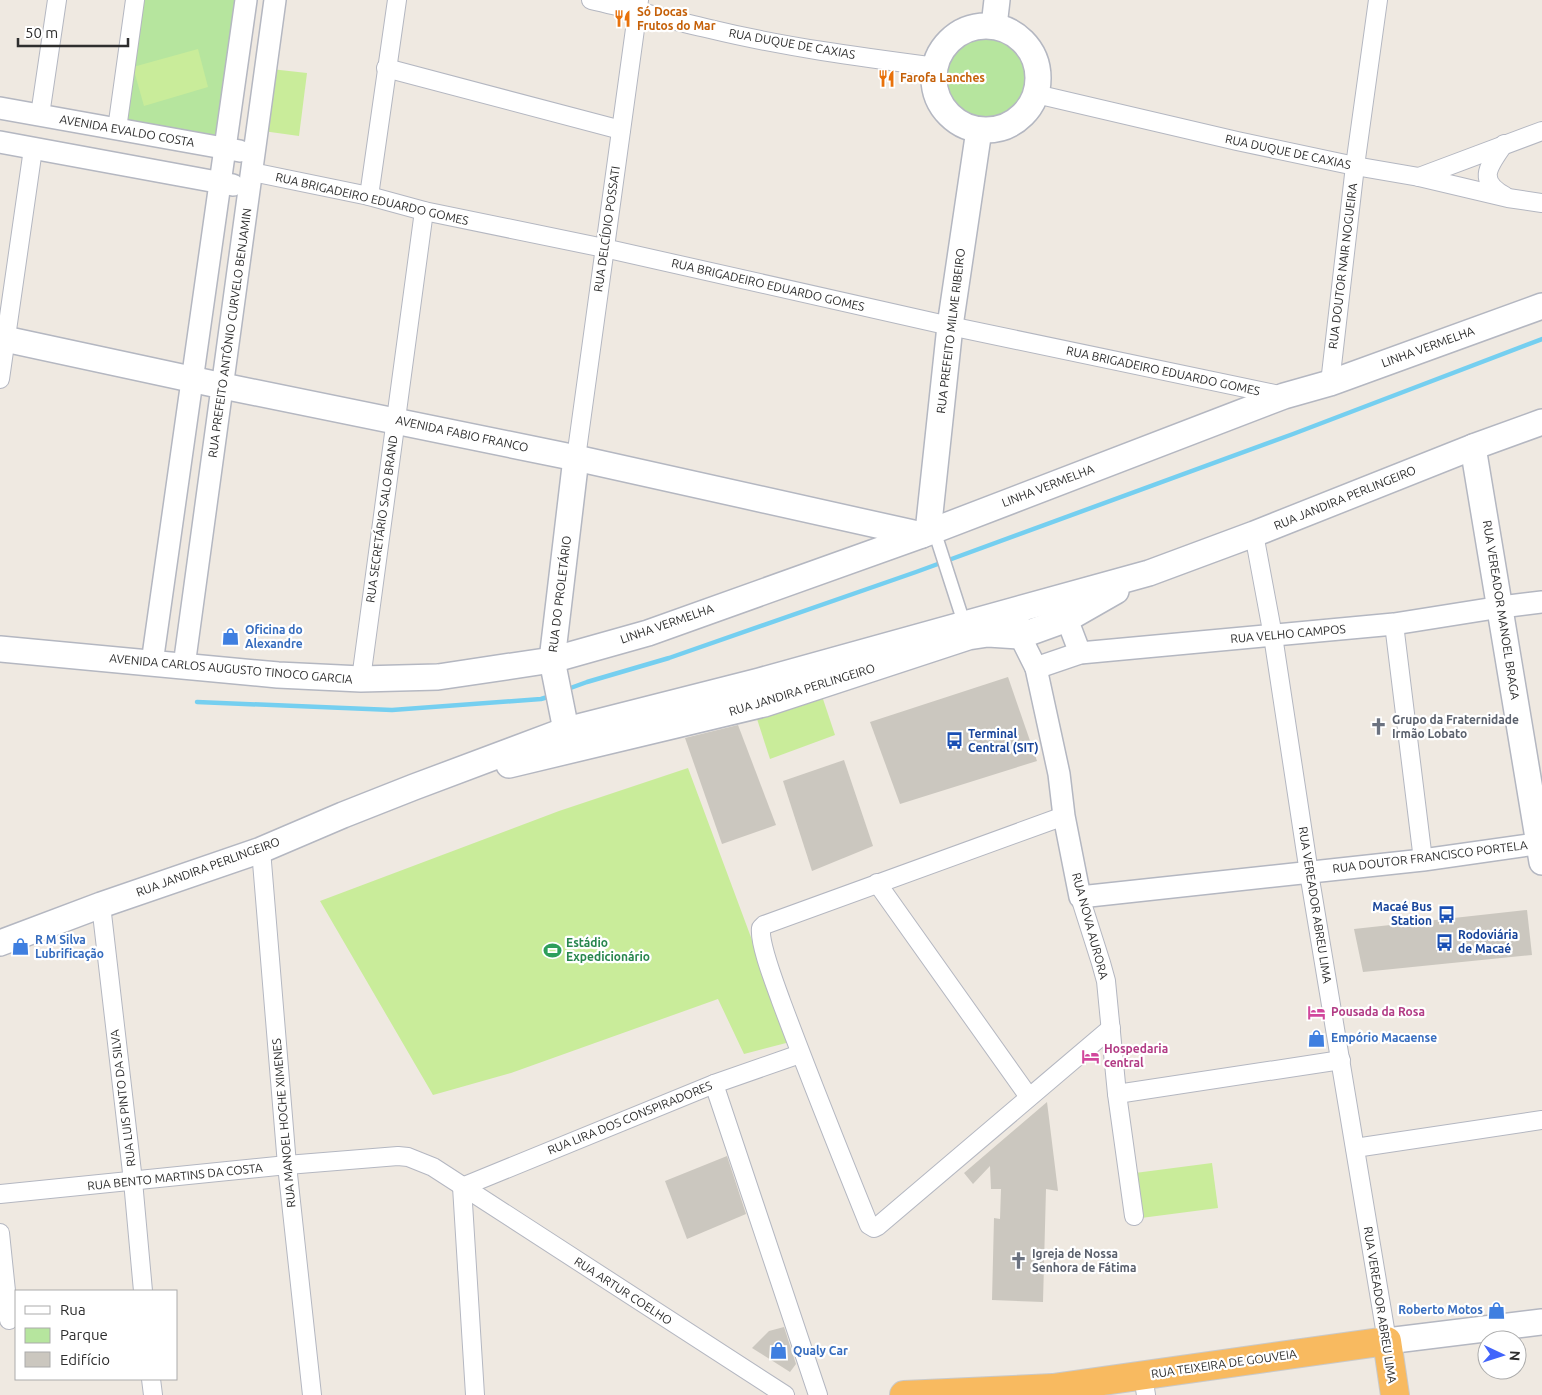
<svg xmlns="http://www.w3.org/2000/svg" width="1542" height="1395" font-family="Ubuntu,sans-serif">
<rect width="100%" height="100%" fill="#efe9e1"/>
<!-- green -->
<g fill="#b6e59e">
<path d="M140,0h102l-26,139 -90,-19z"/>
<circle cx="986" cy="81" r="45"/>
</g>
<!-- pitch -->
<g fill="#c9ec9a">
<path d="M198,49l10,38 -64,19 -11,-39z"/>
<path d="M271,69l36,4 -8,63 -36,-5z"/>
<path d="M822,696l13,39 -65,24 -13,-40z"/>
<path d="M688,768l102,274 -46,12 -26,-55 -207,74 -78,22 -113,-194 239,-90z"/>
<path d="M1212,1163l6,45 -77,10 -6,-45z"/>
</g>
<g fill="none" stroke-linecap="round" stroke-linejoin="round">
<!-- stream -->
<g stroke="#75cff0" stroke-width="4.5">
<path d="M565,690l22,-8 82,-24 247,-86 377,-138 249,-95"/>
<path d="M197,702l195,8 149,-11 10,-3"/>
</g>
</g>
<!-- building -->
<g fill="#cbc7bf">
<path d="M1008,677l29,84 -137,43 -30,-82z"/>
<path d="M738,725l38,100 -54,19 -37,-106z"/>
<path d="M844,760l29,86 -61,25 -29,-90z"/>
<path d="M1527,910l5,45 -169,17 -9,-43z"/>
<path d="M1047,1102l11,89 -12,-2 -3,113 -51,-2 2,-82 6,1 1,-30h-10l-1,-23 -17,18 -9,-11z"/>
<path d="M727,1156l19,58 -59,25 -22,-58z"/>
<path d="M784,1327l12,37 -6,8 -38,-24 17,-17z"/>
</g>
<g fill="none" stroke-linecap="round" stroke-linejoin="round">
<defs>
<path id="pedestrian" d="M934,530l30,93"/>
<g id="minor">
<path d="M591,0c40,9 79,20 119,29 74,18 150,28 226,38"/>
<path d="M386,68l235,62"/>
<path d="M1036,94l201,47 118,25 64,11 89,21 34,5"/>
<path d="M40,115l17,-115"/>
<path d="M117,129l18,-129"/>
<path d="M1504,144c-15,22 -28,36 1,52"/>
<path d="M252,172l117,24 55,15 180,37 346,78 334,70"/>
<path d="M1419,177l123,-46"/>
<path d="M369,196l28,-196"/>
<path d="M0,379l33,-230"/>
<path d="M1330,383l25,-217 23,-166"/>
<path d="M576,458l63,-458"/>
<path d="M1254,534l19,102 36,237 78,468"/>
<path d="M1394,624l29,236"/>
<path d="M361,679l63,-468"/>
<path d="M1064,816l-300,109 -3,3c-2,16 14,56 20,73 28,75 58,150 88,224l5,3 4,-2 233,-198"/>
<path d="M261,850l26,315 25,230"/>
<path d="M877,883l152,214"/>
<path d="M1080,897l21,66 5,18 11,113 17,122"/>
<path d="M101,905l32,276 10,110"/>
<path d="M714,1084l104,311"/>
<path d="M1117,1094l224,-34"/>
<path d="M1355,1148l187,-28"/>
<path d="M462,1187l252,-103 86,-30"/>
<path d="M462,1187l13,208"/>
<path d="M0,1194l287,-29 111,-9 10,1 25,10 352,228"/>
<path d="M0,1233l9,87"/>
<path d="M1143,1376l3,19"/>
<path d="M151,1379l2,16"/>
</g>
<g id="tertiary">
<path d="M0,108l240,43"/>
<path d="M0,142l233,43"/>
<path d="M1056,607l11,12 13,34"/>
<path d="M1019,608l-1,15 2,13 16,32 23,106 5,42 16,81 343,-37 119,-17"/>
<path d="M152,663l94,-663"/>
<path d="M184,666l91,-666"/>
<path d="M1036,668l44,-15 314,-29 107,-17 41,-5"/>
</g>
<g id="secondary">
<path d="M994,26l3,-26"/>
<circle cx="986" cy="78" r="52"/>
<path d="M0,338l223,48 353,72 346,77"/>
<path d="M1473,447l69,415"/>
<path d="M928,532l22,-206 29,-196"/>
<path d="M0,649l278,26 83,4 77,-2 114,-17 96,-27 274,-98 362,-139 46,-13 212,-77"/>
<path d="M575,745l-5,-6 -4,-9 -14,-70 24,-202"/>
<path d="M509,765l255,-61 204,-67 20,-3 32,2 47,-17 49,-28"/>
<path d="M0,943l101,-38 160,-55 82,-35 71,-28 152,-57 193,-49 390,-108 105,-39 219,-87 69,-25"/>
<path d="M1387,1341l155,-19"/>
</g>
<path id="trunk" d="M904,1395l149,-7 334,-47 8,54"/>
</defs>
<!-- pedestrian casing -->
<use href="#pedestrian" stroke="#b4b7c1" stroke-width="15"/>
<!-- minor casing -->
<use href="#minor" stroke="#b4b7c1" stroke-width="20"/>
<!-- tertiary casing -->
<use href="#tertiary" stroke="#b4b7c1" stroke-width="24"/>
<!-- secondary casing -->
<use href="#secondary" stroke="#b4b7c1" stroke-width="28"/>
<!-- trunk casing -->
<use href="#trunk" stroke="#c9c9c9" stroke-width="30"/>
<!-- pedestrian -->
<use href="#pedestrian" stroke="#fff" stroke-width="12"/>
<!-- minor -->
<use href="#minor" stroke="#fff" stroke-width="18"/>
<!-- tertiary -->
<use href="#tertiary" stroke="#fff" stroke-width="21"/>
<!-- secondary -->
<use href="#secondary" stroke="#fff" stroke-width="25"/>
<!-- trunk -->
<use href="#trunk" stroke="#f8ba60" stroke-width="28"/>
</g>
<!-- icons -->
<defs>
<symbol id="restaurant-bare" viewBox="-9 -9 18 18"><path d="M-5-6h1v4h1v-4h1v4h1v-4h1v5L-1.5 .5V6h-2V.5L-5-1ZM5-6V6H3V1.5H1.5Q1.5-4 5-6Z" fill="#e8710a" stroke="#fff" stroke-width="2.5" paint-order="stroke"/></symbol>
<symbol id="shop-bare" viewBox="-9 -9 18 18"><path d="M-5-2.5h2.3a2.7 3.5 0 0 1 5.4 0H5L5.5 6h-11ZM-1.5-2.5h3a1.5 2.3 0 0 0-3 0Z" fill="#3f7fe0" stroke="#fff" stroke-width="2.5" paint-order="stroke"/></symbol>
<symbol id="church-bare" viewBox="-9 -9 18 18"><path d="M-1.2-6h2.4v3.5h3.3v2.4h-3.3V6h-2.4V-.1h-3.3v-2.4h3.3Z" fill="#6b7280" stroke="#fff" stroke-width="2.5" paint-order="stroke"/></symbol>
<symbol id="bus-bare" viewBox="-9 -9 18 18"><path d="M-5-6H5V4H4V6H2V4H-2V6H-4V4H-5ZM-3.5-4V0h7V-4ZM-3.5 1.2v1.5H-2V1.2ZM2 1.2v1.5H3.5V1.2Z" fill="#1a4fb4" stroke="#fff" stroke-width="2.5" paint-order="stroke"/></symbol>
<symbol id="stadium-bare" viewBox="-9 -9 18 18"><path d="M0-5a6.5 5 0 1 0 0 10a6.5 5 0 1 0 0-10ZM-3.5-1.8h7v3.6h-7Z" fill="#2e9e5b" stroke="#fff" stroke-width="2.5" paint-order="stroke"/></symbol>
<symbol id="hotel-bare" viewBox="-9 -9 18 18"><path d="M-6-4.5h1.5V1H6V5H4.5V3h-9V5H-6ZM-4 0a1.8 1.8 0 1 1 3.6 0ZM.5 0V-2.5h3Q6-2.5 6 0Z" fill="#d1479c" stroke="#fff" stroke-width="2.5" paint-order="stroke"/></symbol>
</defs>
<g fill-rule="evenodd">
<use href="#restaurant-bare" x="610" y="6" width="25" height="25"/>
<use href="#restaurant-bare" x="874" y="66" width="25" height="25"/>
<use href="#shop-bare" x="218" y="624" width="25" height="25"/>
<use href="#church-bare" x="1366" y="714" width="25" height="25"/>
<use href="#bus-bare" x="942" y="728" width="25" height="25"/>
<use href="#bus-bare" x="1434" y="902" width="25" height="25"/>
<use href="#bus-bare" x="1432" y="930" width="25" height="25"/>
<use href="#shop-bare" x="8" y="934" width="25" height="25"/>
<use href="#stadium-bare" x="540" y="938" width="25" height="25"/>
<use href="#hotel-bare" x="1304" y="1000" width="25" height="25"/>
<use href="#shop-bare" x="1304" y="1026" width="25" height="25"/>
<use href="#hotel-bare" x="1078" y="1044" width="25" height="25"/>
<use href="#church-bare" x="1006" y="1248" width="25" height="25"/>
<use href="#shop-bare" x="1484" y="1298" width="25" height="25"/>
<use href="#shop-bare" x="766" y="1338" width="25" height="25"/>
</g>
<g text-anchor="middle" stroke-width="4.5" stroke-linejoin="round" paint-order="stroke">
<!-- food labels -->
<g font-size="12" font-weight="bold" fill="#c56008" stroke="#fff" text-anchor="start">
<text x="637" y="16">Só Docas<tspan x="637" dy="14">Frutos do Mar</tspan></text>
<text x="900" y="82">Farofa Lanches</text>
</g>
<!-- street labels -->
<g font-size="12" fill="#2e2e2e" stroke="#fff">
<text transform="translate(792 44) rotate(10)" y="4">RUA DUQUE DE CAXIAS</text>
<text transform="translate(127 131) rotate(10)" y="4">AVENIDA EVALDO COSTA</text>
<text transform="translate(1288 152) rotate(12)" y="4">RUA DUQUE DE CAXIAS</text>
<text transform="translate(372 199) rotate(13)" y="4">RUA BRIGADEIRO EDUARDO GOMES</text>
<text transform="translate(607 229) rotate(-82)" y="4">RUA DELCÍDIO POSSATI</text>
<text transform="translate(1343 266) rotate(-83)" y="4">RUA DOUTOR NAIR NOGUEIRA</text>
<text transform="translate(768 285) rotate(13)" y="4">RUA BRIGADEIRO EDUARDO GOMES</text>
<text transform="translate(951 331) rotate(-83)" y="4">RUA PREFEITO MILME RIBEIRO</text>
<text transform="translate(230 333) rotate(-82)" y="4">RUA PREFEITO ANTÔNIO CURVELO BENJAMIN</text>
<text transform="translate(1428 347) rotate(-20)" y="4">LINHA VERMELHA</text>
<text transform="translate(1163 371) rotate(12)" y="4">RUA BRIGADEIRO EDUARDO GOMES</text>
<text transform="translate(462 434) rotate(12)" y="4">AVENIDA FABIO FRANCO</text>
<text transform="translate(1048 486) rotate(-21)" y="4">LINHA VERMELHA</text>
<text transform="translate(1345 498) rotate(-22)" y="4">RUA JANDIRA PERLINGEIRO</text>
<text transform="translate(382 519) rotate(-82)" y="4">RUA SECRETÁRIO SALO BRAND</text>
<text transform="translate(560 594) rotate(-83)" y="4">RUA DO PROLETÁRIO</text>
<text transform="translate(1501 610) rotate(81)" y="4">RUA VEREADOR MANOEL BRAGA</text>
<text transform="translate(667 624) rotate(-19)" y="4">LINHA VERMELHA</text>
<text transform="translate(1288 634) rotate(-5)" y="4">RUA VELHO CAMPOS</text>
<text transform="translate(231 669) rotate(5)" y="4">AVENIDA CARLOS AUGUSTO TINOCO GARCIA</text>
<text transform="translate(802 690) rotate(-17)" y="4">RUA JANDIRA PERLINGEIRO</text>
<text transform="translate(1430 857) rotate(-7)" y="4">RUA DOUTOR FRANCISCO PORTELA</text>
<text transform="translate(208 867) rotate(-20)" y="4">RUA JANDIRA PERLINGEIRO</text>
<text transform="translate(1315 905) rotate(81)" y="4">RUA VEREADOR ABREU LIMA</text>
<text transform="translate(1090 926) rotate(75)" y="4">RUA NOVA AURORA</text>
<text transform="translate(123 1098) rotate(-97)" y="4">RUA LUIS PINTO DA SILVA</text>
<text transform="translate(630 1118) rotate(-22)" y="4">RUA LIRA DOS CONSPIRADORES</text>
<text transform="translate(284 1123) rotate(-95)" y="4">RUA MANOEL HOCHE XIMENES</text>
<text transform="translate(175 1177) rotate(-6)" y="4">RUA BENTO MARTINS DA COSTA</text>
<text transform="translate(623 1291) rotate(33)" y="4">RUA ARTUR COELHO</text>
<text transform="translate(1380 1305) rotate(81)" y="4">RUA VEREADOR ABREU LIMA</text>
<text transform="translate(1224 1364) rotate(-8)" y="4">RUA TEIXEIRA DE GOUVEIA</text>
</g>
<!-- shop labels -->
<g font-size="12" font-weight="bold" fill="#366cbe" stroke="#fff" text-anchor="start">
<text x="245" y="634">Oficina do<tspan x="245" dy="14">Alexandre</tspan></text>
<text x="35" y="944">R M Silva<tspan x="35" dy="14">Lubrificação</tspan></text>
<text x="1331" y="1042">Empório Macaense</text>
<text x="1483" y="1314" text-anchor="end">Roberto Motos</text>
<text x="793" y="1355">Qualy Car</text>
</g>
<!-- worship labels -->
<g font-size="12" font-weight="bold" fill="#5b616d" stroke="#fff" text-anchor="start">
<text x="1392" y="724">Grupo da Fraternidade<tspan x="1392" dy="14">Irmão Lobato</tspan></text>
<text x="1032" y="1258">Igreja de Nossa<tspan x="1032" dy="14">Senhora de Fátima</tspan></text>
</g>
<!-- transit labels -->
<g font-size="12" font-weight="bold" fill="#164399" stroke="#fff" text-anchor="start">
<text x="968" y="738">Terminal<tspan x="968" dy="14">Central (SIT)</tspan></text>
<text x="1432" y="911" text-anchor="end">Macaé Bus<tspan x="1432" dy="14">Station</tspan></text>
<text x="1458" y="939">Rodoviária<tspan x="1458" dy="14">de Macaé</tspan></text>
</g>
<!-- leisure labels -->
<g font-size="12" font-weight="bold" fill="#27864d" stroke="#fff" text-anchor="start">
<text x="566" y="947">Estádio<tspan x="566" dy="14">Expedicionário</tspan></text>
</g>
<!-- hotel labels -->
<g font-size="12" font-weight="bold" fill="#b23c85" stroke="#fff" text-anchor="start">
<text x="1331" y="1016">Pousada da Rosa</text>
<text x="1104" y="1053">Hospedaria<tspan x="1104" dy="14">central</tspan></text>
</g>
</g>
<!-- legend -->
<rect x="15" y="1290" width="162" height="90" fill="#ffffff" stroke="#ababab"/>
<rect x="25" y="1306" width="25" height="8" fill="#ffffff" stroke="#ababab"/>
<text x="60" y="1315" font-size="15" fill="#2e2e2e">Rua</text>
<rect x="25" y="1328" width="25" height="15" fill="#b6e59e" stroke="#ababab"/>
<text x="60" y="1340" font-size="15" fill="#2e2e2e">Parque</text>
<rect x="25" y="1352" width="25" height="15" fill="#cbc7bf" stroke="#ababab"/>
<text x="60" y="1365" font-size="15" fill="#2e2e2e">Edifício</text>
<!-- north arrow -->
<g transform="translate(1502 1355) rotate(94)"><circle r="24" fill="#ffffff" stroke="#ababab"/>
<path d="M0-4L9 19L0 12L-9 19Z" fill="#4264fb"/>
<text y="-8" font-size="14" font-weight="bold" text-anchor="middle" fill="#2e2e2e">N</text>
</g>
<!-- scale -->
<path d="M18 38v8h110v-8" fill="none" stroke="#2e2e2e" stroke-width="2.5"/>
<text x="25" y="38" font-size="15" fill="#2e2e2e" stroke="#ffffff" stroke-width="4" paint-order="stroke">50 m</text>
</svg>
